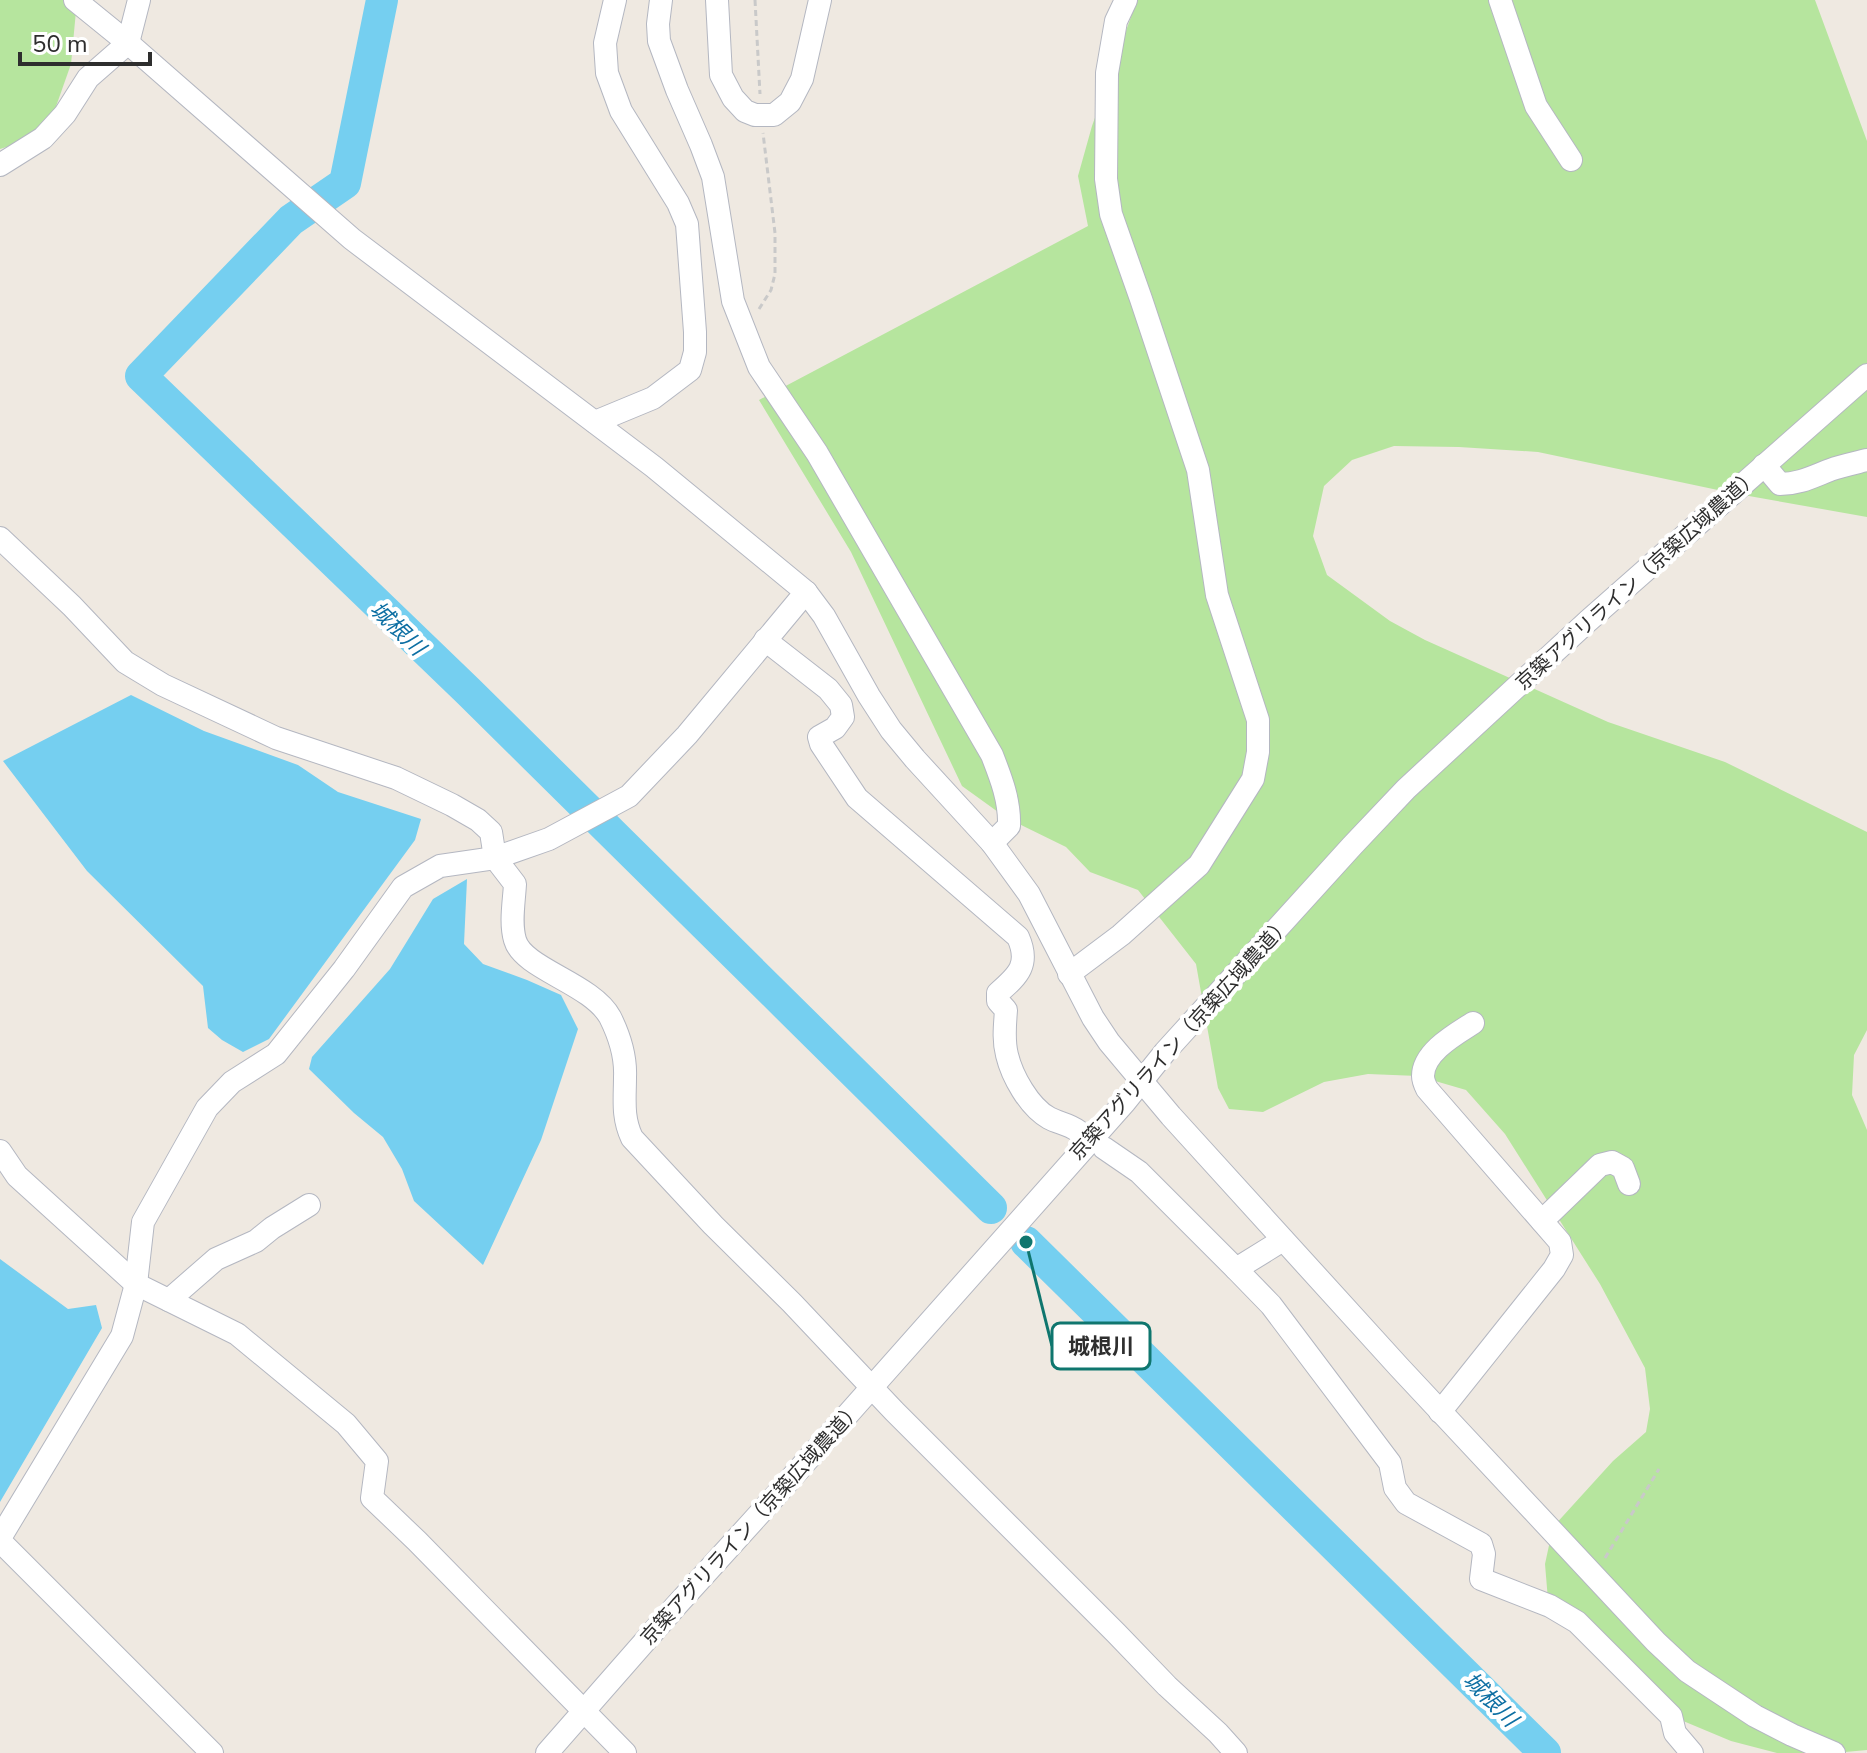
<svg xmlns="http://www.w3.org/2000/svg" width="1867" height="1753" font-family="'Nunito Sans','Noto Sans JP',sans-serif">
<rect width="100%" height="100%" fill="#efe9e1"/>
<!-- green -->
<g fill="#b6e59e">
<path d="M0,0h77l-6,64 -18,51 -21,24 -32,10z"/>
<path d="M1137,0h678l52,141v376l-135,-24 -194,-41 -79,-5 -65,-1 -42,14 -28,26 -11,50 14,39 63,46 35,19 183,82 117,40 142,70v198l-13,25 -2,40 15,35v620l-33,3h-57l-46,-12 -55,-23 -128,-118 -3,-36 8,-37 60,-66 33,-29 4,-23 -5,-41 -45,-84 -95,-150 -39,-44 -48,-14 -50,-2 -44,8 -61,30 -34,-3 -11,-21 -22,-124 -58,-74 -48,-18 -24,-25 -61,-30 -43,-31 -111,-234 -92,-152 329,-174 -10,-50 14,-50z"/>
</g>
<!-- water -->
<g fill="#75cff0">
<path d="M131,695l73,36 94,34 40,27 83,27 -6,21 -146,199 -26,13 -21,-12 -14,-12 -5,-42 -116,-115 -84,-110z"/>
<path d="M467,879l-3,65 19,20 44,16 34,15 17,34 -37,111 -58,125 -69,-64 -12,-32 -19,-32 -29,-24 -45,-44 3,-12 78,-88 43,-70z"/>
<path d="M0,1259l68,50 28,-4 6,23 -102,174z"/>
</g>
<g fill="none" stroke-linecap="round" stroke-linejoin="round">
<!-- river -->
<g stroke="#75cff0" stroke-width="32">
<path d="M382,0l-37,183 -54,37 -150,156 327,315 523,517"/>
<path d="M1026,1242l519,511"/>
</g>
<defs>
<g id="minor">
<path d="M75,0l53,43 224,196 302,228 152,125 18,24 45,80 22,34 24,29 77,84 37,51 64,124 16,24 62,74 228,251 257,275 31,29 68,45 37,19 42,18"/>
<path d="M661,0l-3,24 1,17 18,49 24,55 12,32 20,124 26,66 58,86 175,302c9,23 18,46 17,71l-17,17"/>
<path d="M717,0l4,75 12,23 12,13 10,4h19l16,-13 12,-23 18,-79"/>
<path d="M1500,0l36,106 35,54"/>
<path d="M0,165l43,-27 22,-24 23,-36 40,-35 11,-43"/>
<path d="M595,422l58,-24 37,-28 5,-18v-20l-8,-108 -9,-21 -57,-92 -14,-38 -2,-30 10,-43"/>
<path d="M1764,465l16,19c19,0 32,-7 50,-14 11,-4 25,-7 37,-10"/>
<path d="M0,538l72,68 53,56 38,23 113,53 120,40 56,27 26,15 13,12 4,26 20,26c-1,18 -5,39 0,56 8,29 76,43 95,77 9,18 16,39 15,60 0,22 -3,40 7,61l81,87 79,78 102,108 222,222 51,53 51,47 18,20"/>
<path d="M765,640l63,49 13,16 2,12 -8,11 -16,9 2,7 36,54 161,139c12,27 1,38 -20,56v8l8,9c-1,15 -3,30 1,45 5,21 22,52 42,63 9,5 20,6 29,13"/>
<path d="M1069,974l52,-39 78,-70 54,-86 5,-27v-32l-41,-125 -19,-125 -57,-171 -30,-85 -5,-35 1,-106 9,-52 10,-21"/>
<path d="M1104,1148l35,24 97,97 47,-29"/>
<path d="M0,1151l17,25 119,108 101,50 109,90 31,37 -5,37 45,43 208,212"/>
<path d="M1542,1221l58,-56 12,-3 11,6 6,16"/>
<path d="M1236,1269l35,36 119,158 5,25 11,15 75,41 3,10 -3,25 69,27 27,16 94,94 4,17 17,20"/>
<path d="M169,1300l47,-41 40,-18 16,-13 37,-23"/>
<path d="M1440,1412l114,-143 8,-14 -2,-13 -133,-153c-2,-4 -4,-8 -4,-13 0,-24 33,-42 50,-53"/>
<path d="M0,1538l122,-202 14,-52 7,-62 64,-114 25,-26 44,-28 68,-85 59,-82 37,-21 55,-8 54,-19 80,-43 58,-61 119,-143"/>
<path d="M0,1541l212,212"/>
<path d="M547,1753l128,-146 87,-96 363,-409 40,-50 187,-206 54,-57 182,-168 279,-246"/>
</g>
</defs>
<!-- minor casing -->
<use href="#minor" stroke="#b4b7c1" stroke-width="24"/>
<!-- path -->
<g stroke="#c9c9c9" stroke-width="3" stroke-dasharray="6 4" stroke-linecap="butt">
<path d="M755,0l5,94"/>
<path d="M759,309l12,-19 4,-16v-41l-12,-100"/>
<path d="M1605,1558l54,-89"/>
</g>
<!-- minor -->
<use href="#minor" stroke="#fff" stroke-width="22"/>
</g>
<g text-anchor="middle" stroke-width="8" stroke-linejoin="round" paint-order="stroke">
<!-- street labels -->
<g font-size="20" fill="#2e2e2e" stroke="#fff">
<text transform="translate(1637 579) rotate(-42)" y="7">京築アグリライン（京築広域農道）</text>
<text transform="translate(1180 1038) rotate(-48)" y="7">京築アグリライン（京築広域農道）</text>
<text transform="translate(751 1523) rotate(-48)" y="7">京築アグリライン（京築広域農道）</text>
</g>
<!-- water labels -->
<g font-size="22" font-style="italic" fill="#0d6fa3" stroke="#fff">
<text transform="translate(398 628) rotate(44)" y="8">城根川</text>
<text transform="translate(1491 1699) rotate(45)" y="8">城根川</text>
</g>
</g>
<!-- callouts -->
<path fill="none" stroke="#0f766e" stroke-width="3" d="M1026 1242L1052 1346"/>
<circle fill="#0f766e" stroke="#fff" stroke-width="3" cx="1026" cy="1242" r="8"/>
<rect fill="#fff" stroke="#0f766e" stroke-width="3" x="1052" y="1323" width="98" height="46" rx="8"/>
<g font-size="22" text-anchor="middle" font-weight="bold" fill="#2e2e2e">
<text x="1101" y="1354">城根川</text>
</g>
<!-- scale -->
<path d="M20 52v12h130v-12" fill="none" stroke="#2e2e2e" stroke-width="4"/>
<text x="32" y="52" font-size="24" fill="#2e2e2e" stroke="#ffffff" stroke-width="6" paint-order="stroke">50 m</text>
</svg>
